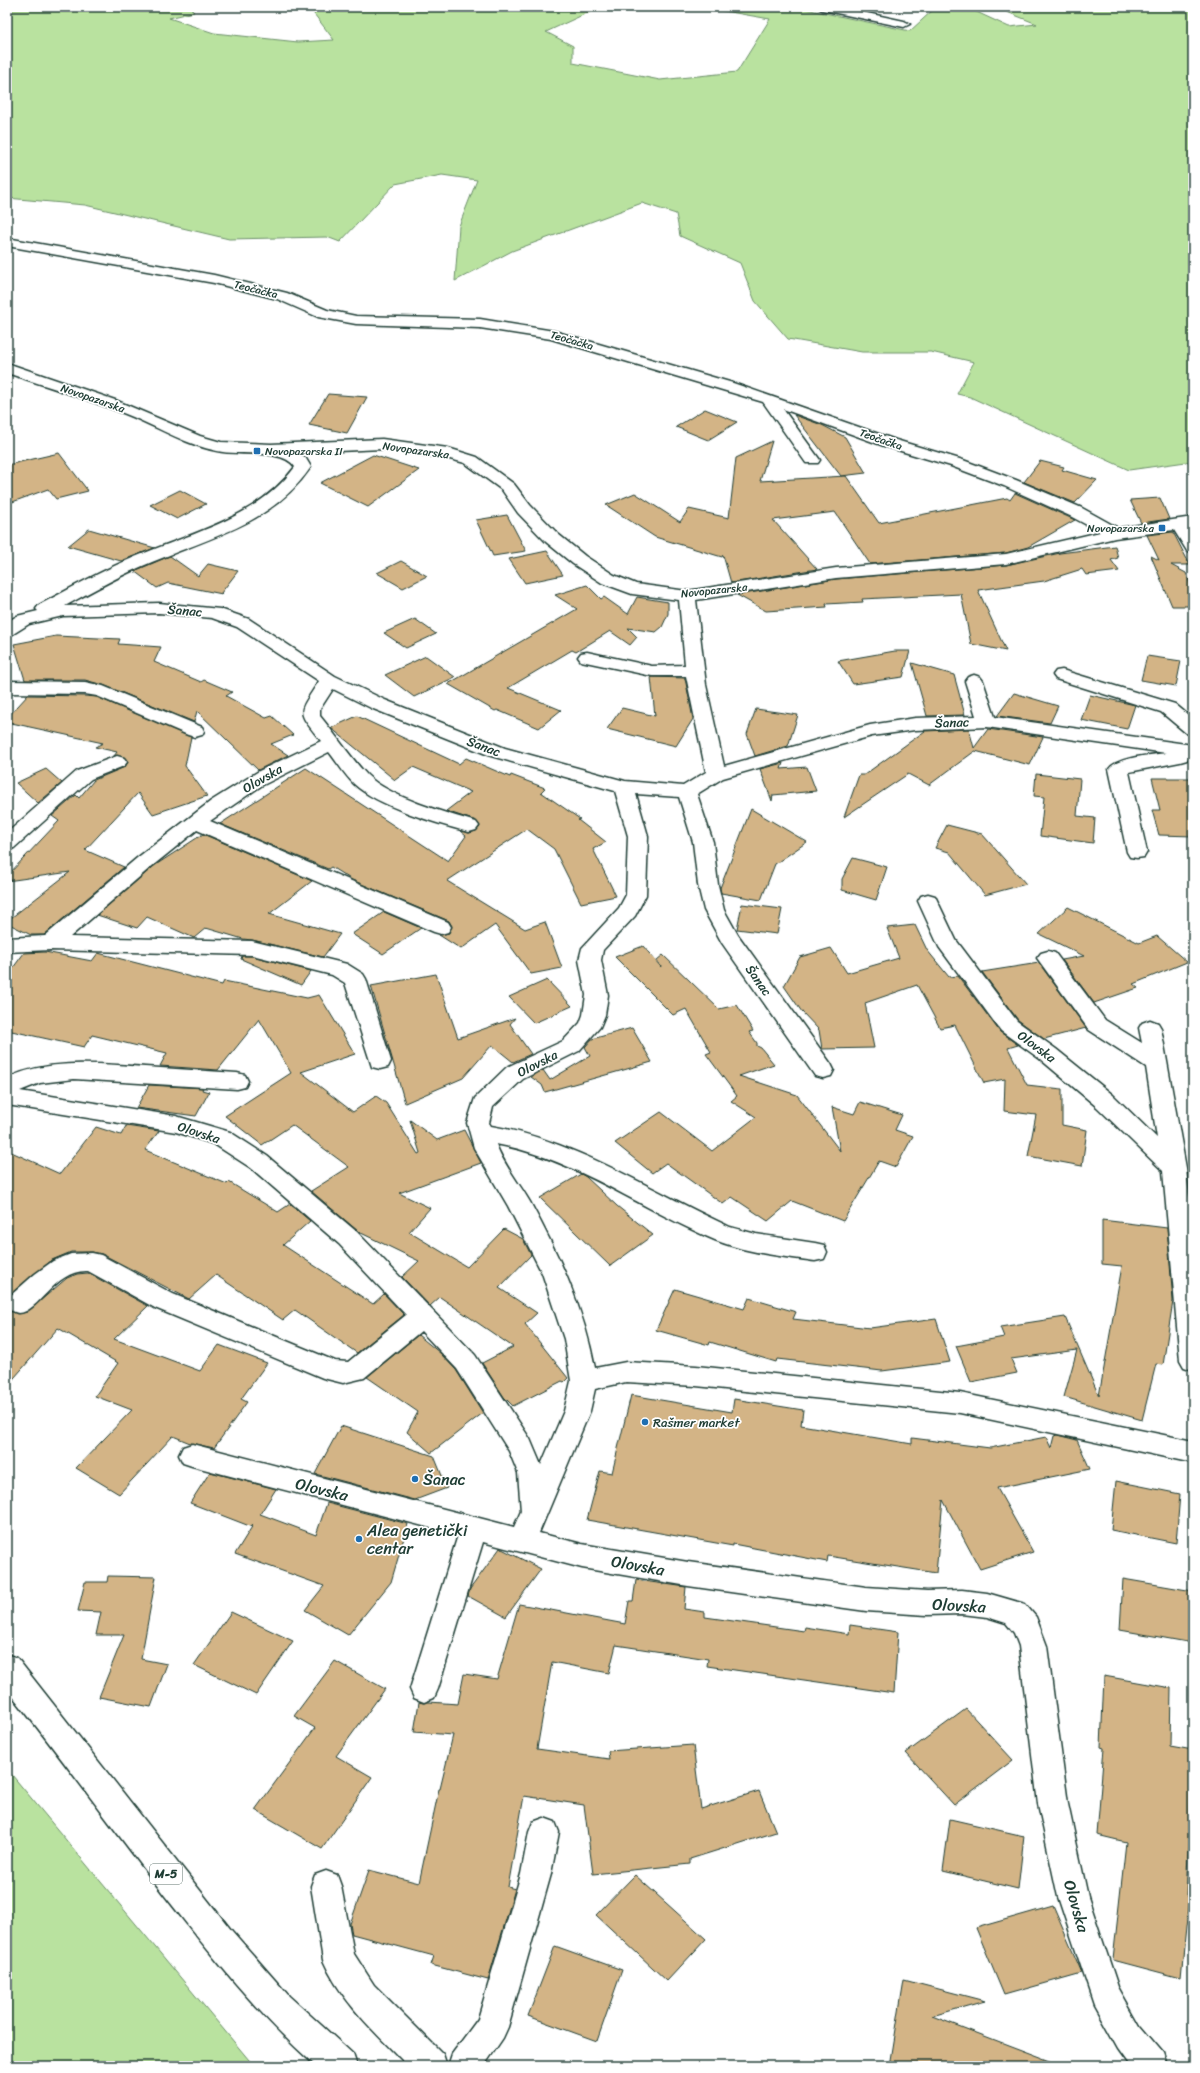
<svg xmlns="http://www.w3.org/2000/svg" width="1200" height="2073" font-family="Sriracha,sans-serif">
<rect width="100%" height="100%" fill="#fff"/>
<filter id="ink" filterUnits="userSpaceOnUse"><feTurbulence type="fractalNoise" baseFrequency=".025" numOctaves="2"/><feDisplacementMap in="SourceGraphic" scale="8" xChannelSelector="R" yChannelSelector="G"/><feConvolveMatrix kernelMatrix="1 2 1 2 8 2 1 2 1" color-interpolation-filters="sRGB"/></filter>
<g filter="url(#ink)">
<!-- green -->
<g fill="#b9e29f" stroke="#6c906a">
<path d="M7,7h182l5,5 -25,6 45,15 84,9 36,-2 -23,-30 7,-3h282l-54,25 27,14v17l87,17 77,-8 33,-53 -69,-12h95l114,24 24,-22 -5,-2h37l43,20 28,-3 -35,-14 3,-3h188v454l-64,9 -159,-73 -13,-3 17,-32 -43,-10h-69l-74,-13 -33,-38 -15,-38 -60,-27 -4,-22 -34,-11 -130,48 -57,30 4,-55 18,-46 -35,-5 -47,9 -55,58 -13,-5 -98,2 -144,-34 -78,-7z"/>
<path d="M7,1769l247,297h-247z"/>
</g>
<!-- building -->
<g fill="#d3b486" stroke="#1f3d34">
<path d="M328,394l39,3 -20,36 -38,-8z"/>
<path d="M705,409l32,13 -29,18 -32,-13z"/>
<path d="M794,415l28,10 23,12 21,36 -25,3z"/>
<path d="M772,441l-12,40 86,-5 33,47 128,-25 3,2 5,-7 60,27 -47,27 -22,6 -136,11 -35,-52 -62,8 44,49 -86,14 -8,-28 -1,2 -67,-20 -49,-32 29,-12 45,29 9,-13 40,9 7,-60z"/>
<path d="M59,453l29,38 -32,8 -8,-10 -41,15v-39z"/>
<path d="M373,455l46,15 -51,37 -48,-24z"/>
<path d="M1040,461l24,6 -2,3 35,10 -22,23 -51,-21z"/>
<path d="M180,490l26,14 -29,15 -27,-14z"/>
<path d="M1160,498l9,21 -28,4 -11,-23z"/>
<path d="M507,515l19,36 -33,5 -17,-36z"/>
<path d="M89,529l66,19 -34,13 -53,-15z"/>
<path d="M1173,532l17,33h-19l15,8 7,18v15h-21l-21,-50 8,4 -12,-25z"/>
<path d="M1115,546l3,12 -7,2 8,11 -33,4 -4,-6 -38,12 -66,9 28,61 -35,-7 -10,-50 -99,5 1,3 -37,2 1,3 -61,4 -29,-16 99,-16 170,-14 54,-12z"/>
<path d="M547,551l16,24 -38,8 -16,-24z"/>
<path d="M170,556l28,20 10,-12 30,7 -17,22 1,1 -54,-11 -11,5 -23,-17z"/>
<path d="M401,561l26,15 -24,12 -26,-15z"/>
<path d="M587,585l14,14 3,-2 24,17 9,-17 31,5v12l-6,13 -6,5 -28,-4 9,9 -7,8 -20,-14 -34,21 -4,-2 -64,38 53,22 -22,18 -42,-18 -2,1 -47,-27 129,-75 -22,-14z"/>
<path d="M415,619l21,15 -30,14 -22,-15z"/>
<path d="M56,636l64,3 -2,5 43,3 -7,15 47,20 3,-2 28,12 -6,4 40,22 6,-2 21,19 -22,9 17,11 -30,15 -61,-59 -3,11 -91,-37 -18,-5h-60l-11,-36z"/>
<path d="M895,651h15l-7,26 -50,7 -15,-23z"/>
<path d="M426,656l29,21 -41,20 -29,-22z"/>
<path d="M1147,656l34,5 -5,25 -35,-6z"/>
<path d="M912,663l42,12 11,40 -38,1z"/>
<path d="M651,677l34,1 8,41 -17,27 -69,-17 15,-21 33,8z"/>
<path d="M1014,693l44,13 -8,17 -53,-7z"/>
<path d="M28,695l57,1 12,1 94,40 -6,29 22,30 -54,18 -15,-21 -53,57 39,17 -80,68h-13l-24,-12v-2l63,-49 -63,9v-5l52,-55 -7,-5 24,-21 3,3 15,-18 31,-13 3,-5 -4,-5 -10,-1 3,-4 -22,-5 8,-4 -96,-21v-4z"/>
<path d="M1090,695l45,10 -8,24 -46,-9z"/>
<path d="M756,709l42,6 -10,31 -33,10 -8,-22z"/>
<path d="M357,716l102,48 7,-6 44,19 1,-2 34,13 -4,4 39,27 -2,1 28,22 -13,7 23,47 -35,7 -27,-54 -27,-20 -80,52 78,48 20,-7 17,46 -31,6 -36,-49 -34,24 -22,-14 10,-2 3,-7 -3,-5 -97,-41 -21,-13 -3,2 -108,-45 86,-56 142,93 18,-25 -6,-5 9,2 7,-2 4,-4 -4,-6 -30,-10 25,-19 -58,-25 -18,13 -64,-52z"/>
<path d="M969,729l5,19 14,-19 55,8 -13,28 -55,-14 -46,34 -21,-11 -64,43 15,-42h5l61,-44z"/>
<path d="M783,763l-2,6 26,-2 9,24 -43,4 -1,6 -12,-32z"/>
<path d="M46,769l16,14 -24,20 -22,-20z"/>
<path d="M1036,774l44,5 -3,37 18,2 -2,25 -53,-7 4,-39 -10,-1z"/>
<path d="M1152,778h41v58l-34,-1 -7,-25h8z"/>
<path d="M751,809l56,33 -32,22 -14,36 -40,-7 -1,-5z"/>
<path d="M947,825l35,9 44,50 -41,11 -36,-43 -14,-4z"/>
<path d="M203,834l109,47 -43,33 71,20 -17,23 -71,-17 -9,-1 -37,-11 -12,10 -47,-21 -10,11 -40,-13 57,-49z"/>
<path d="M853,858l34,9 -11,33 -34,-10v-11z"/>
<path d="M742,904l40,5 -5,25 -40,-5z"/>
<path d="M1068,907l71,36 18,-7 30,26 -54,22 5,4 -44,15 -32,-43 22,-4 -45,-22z"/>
<path d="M384,912l37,16 -38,26 -31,-20z"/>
<path d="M915,925l12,25 22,27 9,-1 42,56 18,13 -10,3 19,37 35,4v36l25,5 -5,36 -54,-10 8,-41 -32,-4 1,-32 -21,4 -29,-58 -15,3 -23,-43 -52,18 9,45 -52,1 -3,-19 -17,-18 -18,-26 16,-29 31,-9 16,25 52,-15 -12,-30z"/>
<path d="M643,946l18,21 -4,-7 6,-5 56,54 18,-4 16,26 -4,1 8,11v3l4,2 13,16 -35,12 58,19 43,56 -8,-44 22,7 6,-12 42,13 -7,15 18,6 -17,31 -17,-6 -36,60 -51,-20 -24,20 -36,-24 -9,7 -57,-41 -14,10 -37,-30 46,-31 51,39 44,-34 -25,-16 6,-5 -31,-42 5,-2 -25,-43 -13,6 -58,-58z"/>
<path d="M45,952l47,9 6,-8 124,32 2,-4 83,17 12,-3 36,59 -54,18 52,40 23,-16 10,7 32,51 2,-1 -10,-33 27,20 27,-10 17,33 -82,30 31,15 -21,24 58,35 37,-38 19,10 8,16 -32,33 38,25 -12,11 43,54 -4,4 -2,-1 -49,25 -9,-9 -22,-34 31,-16 -73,-50 -10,9 -28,-29 17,-16 -60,-29 -48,-41 38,-24 -57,-42 -30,20 -37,-29 66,-43 -32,-54 -41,51 -58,-4 7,-13 -75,-18 -8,12 -77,-17v-54l17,-23z"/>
<path d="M242,956h10l59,15 -10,14 -60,-26z"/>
<path d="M1039,963l47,65 -42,11 -26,-19 -36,-48z"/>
<path d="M436,974l22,64 57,-20 -5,6 21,30 -18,8 -21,-17 -29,33 -58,25 -34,-117z"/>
<path d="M547,980l25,26 -38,17 -25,-26z"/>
<path d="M632,1028l20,34 -107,30 -3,-7 -11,-8 12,-7 7,10 40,-24 -5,-9 7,-8z"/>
<path d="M149,1085l54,3 -1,2 7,2 -13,24 -60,-8z"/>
<path d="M126,1126l33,5 -14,19 82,34 2,-2 49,30 12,-8 20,17 -27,24 90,59 11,-10 20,21 -47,38 -62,-43 -12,10 -67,-45 -27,24 -87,-45 -10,-2h-21l-19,8 -43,35 -2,5v-150l53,24 36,-47 25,8z"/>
<path d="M581,1174l5,3 31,29 36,29 -43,31 -70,-68z"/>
<path d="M1102,1220l65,8 6,73 -10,64 -7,-1 -14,56 -78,-23 13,-47 -66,9 6,14 -46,9 -15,-36 48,-9 -4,-10 65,-10 34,79 23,-130 -20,-2z"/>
<path d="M88,1273l60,33 -34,33 86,32 19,-26 48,18 -26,36 6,3 -33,46 -24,-5 -17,-7 -54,58 -43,-26 56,-58 -37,-14 23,-33 -60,-35 -51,58v-79l3,4 7,3 10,-2 40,-34 10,-4z"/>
<path d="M675,1289l69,20 5,-11 47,14 -3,7 77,9 66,-9 14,43 -68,9 -105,-12 -1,3 -66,-20 -1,3 -53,-15z"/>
<path d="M418,1335l22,18 16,17 27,43 -52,40 -24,-21 11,-20 -51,-35z"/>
<path d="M631,1395l101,17 2,-13 69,11 -2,15 111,19v-6l78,10 56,-11 5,11 3,-12 3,-1 20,5 13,29 -93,19 36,64 -53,17 -37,-69 -7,73 -108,-17 -1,6 -94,-18v2l-146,-26 13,-49 12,2z"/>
<path d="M341,1426l93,30 13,32 -32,12 -100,-26z"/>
<path d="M210,1472l66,17 -16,25 56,21 11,-32 81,21 -17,58 -43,53 -43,-25 19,-24 -89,-32 18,-29 -1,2 -62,-24z"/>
<path d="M1116,1481l64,13 -4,49 -65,-13z"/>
<path d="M500,1548l41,21 -35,48 -38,-21 2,-7z"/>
<path d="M108,1576l48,1 -15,82 26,5 -16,43 -52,-10 25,-62h-28l5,-23 -23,-1 7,-29h22z"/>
<path d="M1123,1579l70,12v52l-73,-13z"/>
<path d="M636,1580l50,7 -2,22 21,3v5l99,14 1,-4 44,7 1,-9 48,7 -4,61 -187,-27 1,-7 -92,-14 -7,28 -57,-11 -15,87 72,10 -1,-8 85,-6 8,64 58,-18 17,41 -86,27v5l-97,10 -9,-69 -60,-9 -16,91 7,2 -27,91 -57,-15 3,-9 -82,-22 -2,-10 19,-54 50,13 20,-94h1l13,-54 -39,-3 5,-30 4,1 6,-1 29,2 6,-30 33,5 22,-75 106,20 4,-23h4z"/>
<path d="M231,1612l62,29 -37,54 -62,-30z"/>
<path d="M335,1661l50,28 -49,67 36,21 -50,72 -67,-39 60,-82 -21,-12z"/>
<path d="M1104,1676l67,12 -1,58 23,4 -7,146 3,1 -8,81 -68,-18 13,-118 -29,-7 7,-87 -3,-1z"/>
<path d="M966,1709l47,51 -59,45 -48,-52z"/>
<path d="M950,1819l74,17 -6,53 -75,-18z"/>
<path d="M635,1875l71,64 -39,42 -71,-66z"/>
<path d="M1053,1906l29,67 -78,22 -28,-67z"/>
<path d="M555,1946l67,24 -25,71 -69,-25z"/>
<path d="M904,1980l81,21 -53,15 126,48v2h-168z"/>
</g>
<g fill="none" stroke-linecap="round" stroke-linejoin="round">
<defs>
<g id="street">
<path d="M816,7h23l65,14 6,3 -6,3 -82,-17z"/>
<path d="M7,238l207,37 73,18 40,17 29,6 124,3 74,12 179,52 163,57 67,20 53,20 66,28 36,20 75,-11v10l-4,1 4,6v18l-6,-1 -13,-21 -59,8 -109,26 -170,14 -140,22 10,85 18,81 146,-41 45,-7 61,-2 -11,-35 3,-4 6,-2 6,2 3,4 12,36 198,28v12l-4,-1 -2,4 -7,2 -51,10 18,80 -3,5 -7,1 -7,-1 -3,-5 -18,-83c8,-12 43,-14 57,-16l-179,-26 -72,3 -43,6 -149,42 -26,16 16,48 5,43 6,25 14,25 93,129 3,6 -3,6 -8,2 -8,-2 -93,-133 -18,-33 -6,-25 -5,-43 -14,-45 -43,-3 12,42 -2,59 -11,21 -32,34 -2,10 7,35 -3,20 -5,12 -21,24 -56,28 -30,28 -4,16 2,3c86,15 160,65 239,101l26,7 59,9 9,2 3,7 -3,7 -9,2c-34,-5 -68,-8 -100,-21 -73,-30 -140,-82 -219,-96 7,20 23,39 34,58 29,53 54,107 65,166l31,-6 70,4 264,27 233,48v22l-233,-50 -264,-27 -70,-4 -31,7 -5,22 -51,122 43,11 106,18 178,25 61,4 35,-1 25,3 38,11 11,13 11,29 21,158 20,93 30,90 22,39 24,28 4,12h-37l-13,-18 -24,-43 -36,-108 -20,-93 -19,-158 -5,-13 -8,-10 -19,-6 -25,-3 -35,1 -61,-4 -178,-25 -106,-18 -99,-26 -45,147 -4,9 -10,4 -10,-4 -4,-9 48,-154 -266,-69 -9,-3 -4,-8 4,-8 9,-3 322,83 7,-16 -3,-38 -9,-22 -52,-82 -36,-38 -57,47 -21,5 -20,-5 -168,-70 -67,-37c-33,-2 -49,41 -69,42 -2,0 -6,-2 -9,-3l-3,-6 3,-8 25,-22 18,-13 18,-7 21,-1 9,2 72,39 162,67 13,1 58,-47 -67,-71 -88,-76 -37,-24 -38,-12 -169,-27v-27c43,-20 92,-14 138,-11 31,2 61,4 92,6l8,2 3,6 -3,6 -8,2 -163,-10 -34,4 -20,8 156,25 54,16 37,24 90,76 118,123 55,84 11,26 23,-54 7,-30 -7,-42 -22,-66 -34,-67 -34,-58 -7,-25 8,-25 32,-31 56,-26 17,-18 3,-8 3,-20 -7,-35 3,-12 37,-40 7,-13 2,-59 -13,-45 -124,-35 -120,-48 -38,-19 -13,20v7c15,18 31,42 47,59 22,22 79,38 109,47l3,4 -3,4 -7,2c-31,-8 -92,-26 -115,-48 -10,-10 -17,-22 -25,-32l-68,34 -51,35 238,101 3,5 -3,5 -7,2 -7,-2 -237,-102 -46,37 -81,70 182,4 95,23 16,10 3,5 25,82 -3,6 -8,2 -8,-2 -27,-84 -13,-8 -80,-20 -202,-5 -43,2v-14l38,-2 92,-78 74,-57 48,-30 62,-30c-25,-32 -24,-25 -2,-60l-82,-54 -25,-9 -53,-5 -96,3 -34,8 -16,10 -6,1v-13l10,-6 21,-5 -2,-2 3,-4c29,-15 58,-32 89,-45 58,-26 127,-39 167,-93 -12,-19 -58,-11 -78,-16 -30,-6 -56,-22 -84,-34 -41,-17 -84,-30 -126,-44v-10l108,37 85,36 21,6 50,2 111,-5 66,9 29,9 37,27 16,21 28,29 27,22 29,19 22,9 51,7 149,-23 170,-14 94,-22 -30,-16 -66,-30 -53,-20 -67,-20 -101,-37 37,51 -2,3h-12l-43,-61 -212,-63 -71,-11 -124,-4 -38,-7 -41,-18 -63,-16 -207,-37zM382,449l64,9 19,5 37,27 16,23 28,29 27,22 29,19 30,11 47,6 6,65 -33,1 -65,-14 -6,1 -3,4 3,4 71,15h34l20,96 -23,14 -58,-5 -120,-33 -120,-48 -50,-24 -86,-57 -29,-10 -61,-6 -94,3c29,-16 57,-32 87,-44 61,-26 120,-38 159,-95l-6,-10 -9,-4z"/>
<path d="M1062,670l113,34 18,15v16l-7,-2 -25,-21 -105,-33 -3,-4 3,-4z"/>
<path d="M7,681l78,1 18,4 99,41 2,4 -2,4 -7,2 -7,-2 -91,-39 -12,-2 -78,-1z"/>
<path d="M117,756l7,2 3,4 -3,4 -33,13 -77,69 -7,2v-17l70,-62z"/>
<path d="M928,894l7,2 21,44 61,81 39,28 57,46 44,43 -11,-71 -57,-37 -52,-72 4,-5 7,-2 7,2 50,67 37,23 -3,-15 3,-5 8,-3 8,3 3,5 25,140 7,70v132l-9,-3 -4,-7 -17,-189 -66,-64 -57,-48 -39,-28 -62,-84 -21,-46 3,-5z"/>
<path d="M544,1818l11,4 4,10 -8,42 -43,153 -5,11 -19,28h-36l4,-12 26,-35 43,-145 8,-42 4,-10z"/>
<path d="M326,1871l11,4 4,11 13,68 20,31 69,69 4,12h-39c-31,-32 -67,-64 -85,-106l-12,-74 4,-11z"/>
</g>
<path id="primary" d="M7,1654l10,4 215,273 57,65 64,58 4,12h-41c-57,-50 -104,-110 -151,-170 -53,-69 -104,-139 -158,-207z"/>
</defs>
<!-- street casing -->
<use href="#street" stroke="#1f3d34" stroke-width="3"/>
<!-- primary casing -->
<use href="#primary" stroke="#1f3d34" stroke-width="3"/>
<!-- street -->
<use href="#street" fill="#fff" fill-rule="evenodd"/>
<!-- primary -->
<use href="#primary" fill="#fff" fill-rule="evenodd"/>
</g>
</g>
<!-- markers -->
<g fill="#1f6fb2" stroke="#fff" stroke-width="1.5">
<rect x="253" y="447" width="8" height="8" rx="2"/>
<rect x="1158" y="524" width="8" height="8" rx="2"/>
<circle cx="645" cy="1422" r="4"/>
<circle cx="415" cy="1479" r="4"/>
<circle cx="359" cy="1539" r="4"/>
</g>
<g text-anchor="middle" stroke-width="3.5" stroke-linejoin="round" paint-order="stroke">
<!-- far-street labels -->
<g font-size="11" fill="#1f3d34" stroke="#fff">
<text transform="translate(256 289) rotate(14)" y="4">Teočačka</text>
<text transform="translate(572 340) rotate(16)" y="4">Teočačka</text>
<text transform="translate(93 398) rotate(19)" y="4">Novopazarska</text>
<text transform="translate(881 439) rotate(19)" y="4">Teočačka</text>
<text transform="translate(416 450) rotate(8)" y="4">Novopazarska</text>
<text transform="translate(714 590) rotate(-6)" y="4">Novopazarska</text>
</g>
<!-- far-poi labels -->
<g font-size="11" fill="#1f3d34" stroke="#fff" text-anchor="start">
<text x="265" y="455">Novopazarska II</text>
<text x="1154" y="532" text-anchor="end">Novopazarska</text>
</g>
<!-- shield labels -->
<rect fill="#fff" stroke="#627771" stroke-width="1" x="150" y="1864" width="32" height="20" rx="3"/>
<g font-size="12" font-weight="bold" fill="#1f3d34">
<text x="166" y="1878">M-5</text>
</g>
<!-- street labels -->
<g font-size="13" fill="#1f3d34" stroke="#fff">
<text transform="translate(185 610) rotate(5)" y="5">Šanac</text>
<text transform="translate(952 722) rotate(-2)" y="5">Šanac</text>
<text transform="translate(484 746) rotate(20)" y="5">Šanac</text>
<text transform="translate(262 778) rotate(-30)" y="5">Olovska</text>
<text transform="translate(759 980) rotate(55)" y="5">Šanac</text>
<text transform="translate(1037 1046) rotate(37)" y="5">Olovska</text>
<text transform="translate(537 1063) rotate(-27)" y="5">Olovska</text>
<text transform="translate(199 1132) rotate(18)" y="5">Olovska</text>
</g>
<!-- poi labels -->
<g font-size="13" fill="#1f3d34" stroke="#fff" text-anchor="start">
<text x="653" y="1427">Rašmer market</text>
</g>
<!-- near-poi labels -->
<g font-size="16" fill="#1f3d34" stroke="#fff" text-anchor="start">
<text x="423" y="1485">Šanac</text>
<text x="367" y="1536">Alea genetički<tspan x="367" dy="18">centar</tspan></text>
</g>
<!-- near-street labels -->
<g font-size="16" fill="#1f3d34" stroke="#fff">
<text transform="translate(322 1489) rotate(14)" y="6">Olovska</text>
<text transform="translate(638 1565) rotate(10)" y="6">Olovska</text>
<text transform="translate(959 1605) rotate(3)" y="6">Olovska</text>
<text transform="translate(1077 1906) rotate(74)" y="6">Olovska</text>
</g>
</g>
<!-- margin -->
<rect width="1200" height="2073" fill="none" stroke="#fff" stroke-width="24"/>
<rect x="12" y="12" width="1176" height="2049" fill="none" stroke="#1f3d34" stroke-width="1.5" filter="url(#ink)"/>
</svg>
